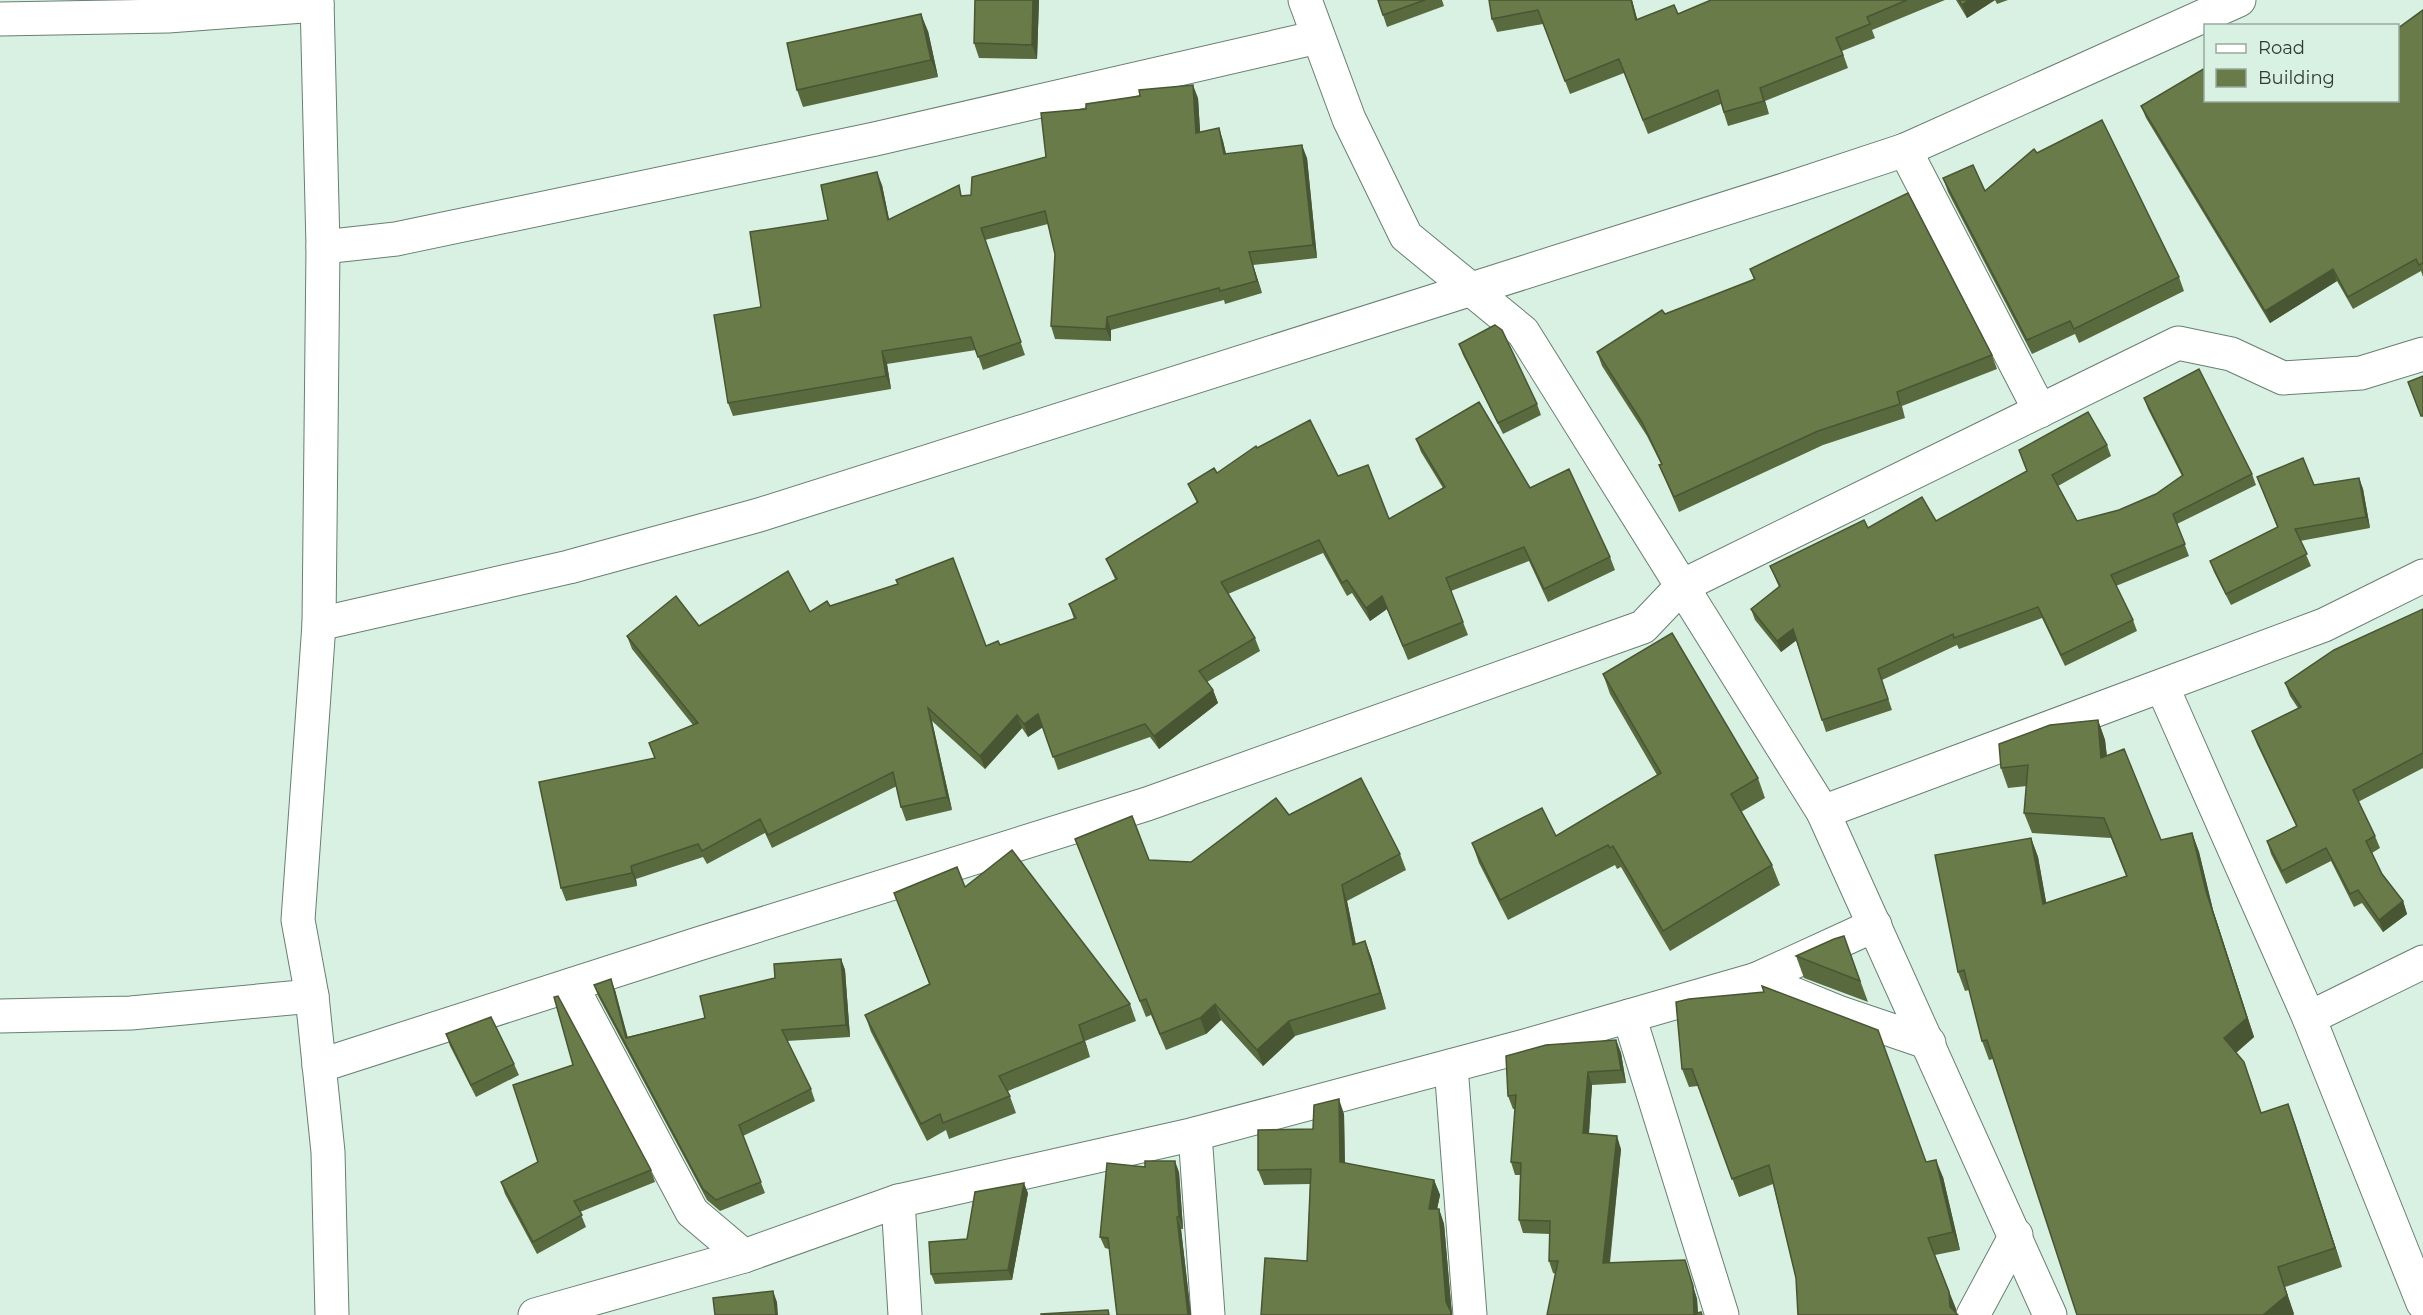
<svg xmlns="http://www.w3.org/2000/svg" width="2423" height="1315" font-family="Montserrat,sans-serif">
<rect width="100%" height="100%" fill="#d8f1e2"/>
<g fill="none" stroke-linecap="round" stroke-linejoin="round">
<defs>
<g id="minor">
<path d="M317,0l6,247 -4,377 -21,296 14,76 16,156 4,163"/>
<path d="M1305,0l44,119 57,117 117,96 300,480 227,503"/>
<path d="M0,19l168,-3 149,-11"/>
<path d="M1905,150l135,261"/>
<path d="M323,247l73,-8 479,-100 443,-102"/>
<path d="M319,624l250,-57 190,-52 1028,-326 118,-39 334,-150"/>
<path d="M2162,686l147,332 114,285"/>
<path d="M1823,812l501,-187 99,-49"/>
<path d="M1757,979l81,33 91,31"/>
<path d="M571,985l121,227 52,44"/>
<path d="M0,1016l131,-3 181,-17"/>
<path d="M1629,1016l93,299"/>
<path d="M2309,1018l114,-56"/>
<path d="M319,1066l379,-122 449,-140 496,-177 39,-41 496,-243 53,11 52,24 78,-5 62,-19"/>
<path d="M1451,1066l19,249"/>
<path d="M1195,1134l13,181"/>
<path d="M898,1201l7,114"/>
<path d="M535,1315l209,-59 154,-55 297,-67 330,-88 232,-67 118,-54"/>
<path d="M1973,1315l43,-80"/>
</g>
</defs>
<!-- minor casing -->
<use href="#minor" stroke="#687f71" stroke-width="35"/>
<!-- minor -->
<use href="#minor" stroke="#fff" stroke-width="33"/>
</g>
<!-- wall -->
<g fill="#596a3f">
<path d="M975,0h64l-2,59 -58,-1 -5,-15z"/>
<path d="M1378,0h64l2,6 -57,21z"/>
<path d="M1489,0h143l5,20 41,-6 33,-14h234l-73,30 3,8 -33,13 6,17 -83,33 4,13 -41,12 -7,-22 -73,30 -24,-61 -54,21 -27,-70 -46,8 -5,-13z"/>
<path d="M1956,0h52l-11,4 -2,-4 -28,18z"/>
<path d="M2423,10v267l-2,-6 -68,38 -16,-28 -67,42 -124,-205 -5,-12 64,-6h192z"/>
<path d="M928,31l10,46 -135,30 -6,-17z"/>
<path d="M1198,98l2,34 19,-4 4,13 3,13 81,4 10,100 -64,7 9,28 -37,11 -1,-4 -113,30v11l-56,-2 -4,-13 4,-72 -7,-30 -63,16 40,115 -42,15 -7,-20 -89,14 4,25 -158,27 -5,-13 33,-96 67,-87 54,-35 7,35 74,-24 8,-1 75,-38z"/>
<path d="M2037,153l142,124 5,14 -105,52 -4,-9 -43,20 -84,-162 -5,-14 42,13z"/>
<path d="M1750,269l242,86 5,14 -95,37 3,12 -82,27 -144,67 -14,-33 -6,-14 2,-1 -14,-28 -45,-70 -5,-14 68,-38 89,-34z"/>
<path d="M1459,344l78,60 4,11 -38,19 -40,-79z"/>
<path d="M2144,398l108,76 4,11 -79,39 12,32 -73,30 17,34 4,11 -72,35 -23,-48 -83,31 -2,-4 -75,35 10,30 -66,22 -30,-92 -15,12 -26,-32 -4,-11 28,-22 -9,-21 98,-38 68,-7 171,-76 4,11 -53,30 19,35 42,-11 37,-16 26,-18 -34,-67z"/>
<path d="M1416,439l114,49 80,69 5,13 -67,32 -19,-41 -78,30 17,44 -60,25 -21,-51 -17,12 -18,-28 -5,3 -24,-43 -95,41 27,44 5,13 -53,31 6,8 5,13 -59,46 -9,-12 -92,33 -15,-43 -15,10 -6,-9 -37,41 -53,-48 20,89 -46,11 -5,-14 -4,-21 -125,62 -7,-15 -58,31 -4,-7 -67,22 1,7 -71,15 -5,-13 94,-130 38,-33 -61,-76 -5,-13 72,-10 111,-14 20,-6 156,40 14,-1 74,-26 -5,-15 46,-25 -9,-20 91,-56 -9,-19 29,-11 40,-25 81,28 51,43 54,-31 -22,-36z"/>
<path d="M2257,477l57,8 45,-7 4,11 7,39 -70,13 11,25 -80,39 -17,-33 -4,-11 67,-34z"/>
<path d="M2423,609v159l-65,34 17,34 5,12 -8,5 10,21 21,27 4,13 -24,18 -21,-29 -8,4 -23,-46 -45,23 -15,-30 -4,-13 29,-15 -39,-82 -5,-13 46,-23 -8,-12 -5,-13z"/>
<path d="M1603,674l155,104 7,20 -24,14 31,53 8,20 -110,66 -49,-84 -4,2 -2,-4 -107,55 -29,-57 -7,-20 84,-7 101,-61 -47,-81z"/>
<path d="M2098,720l7,20 2,16 54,84 31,-7 7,19 14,58 41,127 -18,16 15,28 10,32 27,-9 54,163 -57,20 9,27 -1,1h-216l-84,-256 -4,1 -7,-19 -13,-51 -4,1 -7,-19 73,-134 7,19 8,46 80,-27 -15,-38 -79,-5 -8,-20 3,-27 -19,2 -7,-20z"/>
<path d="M1289,815l111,39 6,16 -59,31 9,43 9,-3 6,16 15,52 -91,27 -32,30 -42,-46 -15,14 -40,16 -15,-35 -5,2 -71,-178 74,21 42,2z"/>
<path d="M965,887l165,117 6,17 -51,20 5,16 -82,34 8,22 -67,26 -3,-9 -19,11 -56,-109 -6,-17 64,-31 -35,-91z"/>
<path d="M1844,936l24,66 -64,-24 -8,-22z"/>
<path d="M841,959l4,11 5,67 -63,4 24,48 4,12 -72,35 22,57 -45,18 -13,-11 -109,-204 -4,-11 21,5 12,47 78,-19z"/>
<path d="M1676,1002l250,160 17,15 17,73 -25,5 21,54 -160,-31 -23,-94 -34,13 -41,-111 -9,1 -7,-18z"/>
<path d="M446,1034l68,30 5,11 -43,22 -26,-51z"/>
<path d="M1616,1040l5,13 5,30 -34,2 -3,49 32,15 -11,114 75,-3 12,39 1,14 4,2 -149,-42 -4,-12 1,-27 -27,-1 -4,-13 1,-45h-5l-4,-13 4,-53h-2l-5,-13z"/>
<path d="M1344,1114l1,49 89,17 6,15 -3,14h2l5,15 8,91h-191l46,-54 3,-77 -46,1 -6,-15 55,-41z"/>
<path d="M651,1170l4,12 -75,30 6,15 -49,27 -32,-60 -4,-12z"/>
<path d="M1179,1172l4,57h-2l10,86h-74l-8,-66 -4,-1 -5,-11z"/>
<path d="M1028,1193l-16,87 -77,4 -4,-10 36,-35z"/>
</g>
<!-- shaded-wall -->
<g fill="#495633">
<path d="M1033,0h6l-2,59 -5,-14z"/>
<path d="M1631,0h1l9,33 -5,-13z"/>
<path d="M1969,0h26l-28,18 -5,-13z"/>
<path d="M921,14l7,17 10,46 -7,-17z"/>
<path d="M1193,85l5,13 3,48 -5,-13z"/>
<path d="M1760,88l5,13 4,13 -5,-13z"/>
<path d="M1219,128l4,13 6,26 -5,-13z"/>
<path d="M1302,145l5,13 10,100 -4,-13z"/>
<path d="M877,172l5,13 10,48 -4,-13z"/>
<path d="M1249,252l4,13 9,28 -5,-12z"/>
<path d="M2333,269l4,12 -67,42 -5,-12z"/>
<path d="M1107,317l4,13v11l-5,-12z"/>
<path d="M882,351l5,13 4,25 -5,-13z"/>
<path d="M2359,478l4,11 7,39 -4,-11z"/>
<path d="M1382,596l5,13 -17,12 -4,-13z"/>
<path d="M1793,629l4,11 -16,12 -4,-11z"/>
<path d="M1213,690l5,13 -59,46 -5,-13z"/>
<path d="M928,708l4,13 20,89 -5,-13z"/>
<path d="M1038,714l5,13 -15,10 -4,-13z"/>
<path d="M1017,715l5,13 -37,41 -5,-13z"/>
<path d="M2098,720l7,20 4,38 -8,-20z"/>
<path d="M2192,833l7,19 14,58 41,127 -23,20 -7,-19 -18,-147z"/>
<path d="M2031,838l7,19 12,66 -7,-19z"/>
<path d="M631,866l5,13 1,7 -5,-13z"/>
<path d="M1342,885l5,16 12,60 -6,-16z"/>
<path d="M2403,901l4,13 -24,18 -4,-12z"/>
<path d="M1365,941l6,16 15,52 -6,-16z"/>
<path d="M841,959l4,11 5,67 -4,-12z"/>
<path d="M611,979l4,11 16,59 -5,-11z"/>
<path d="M1215,1004l6,16 -15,14 -6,-16z"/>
<path d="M1289,1021l6,15 -32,30 -6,-16z"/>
<path d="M1079,1025l6,16 5,16 -6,-16z"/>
<path d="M1616,1040l5,13 5,30 -5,-13z"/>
<path d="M1588,1072l4,13 -4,61 -5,-13z"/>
<path d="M1339,1099l5,15 1,63 -5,-15z"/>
<path d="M2288,1104l7,19 47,144 -7,-19z"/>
<path d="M1617,1136l4,13 -13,127 -5,-13z"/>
<path d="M1936,1160l7,17 17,73 -7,-18z"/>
<path d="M1175,1161l4,11 4,57 -4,-12z"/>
<path d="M1434,1180l6,15 -6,29 -5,-15z"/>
<path d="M1024,1183l4,10 -16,87 -4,-10z"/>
<path d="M1439,1209l5,15 8,91h-1l-5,-13z"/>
<path d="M1177,1217l4,12 10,86h-3z"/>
<path d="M1685,1260l12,39 1,16h-4z"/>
<path d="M2278,1267l16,47 -1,1h-30z"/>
<path d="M773,1291l4,11 1,13h-2z"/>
<path d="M1949,1292l7,17v6l-6,-8z"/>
</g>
<!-- building -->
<g fill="#687b49" stroke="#495633" stroke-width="1.5">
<path d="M975,0h58l-1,45 -58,-2z"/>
<path d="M1378,0h47l-42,15z"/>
<path d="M1489,0h142l5,20 38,-15 4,9 33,-14h196l-40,17 3,7 -34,14 7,17 -83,33 4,13 -40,11 -6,-22 -75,30 -24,-61 -54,22 -27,-71 -46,9z"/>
<path d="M1959,0h10l-7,5z"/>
<path d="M2423,10v253l-4,2 -3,-6 -68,38 -15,-28 -68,42 -124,-205 64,-38v32h192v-71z"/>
<path d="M921,14l10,46 -134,30 -10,-47z"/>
<path d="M1193,85l3,48 23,-5 5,26 78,-9 11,100 -64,7 8,29 -37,10 -1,-3 -112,29 -1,12 -55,-3 4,-72 -10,-43 -64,17 40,114 -43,15 -7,-20 -89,14 4,25 -158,27 -14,-88 47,-8 -11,-75 78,-12 -7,-35 56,-13 11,48 71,-35 2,11 10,-1 1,-18 74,-20 -5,-44 45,-4v-5l54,-8 -1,-6z"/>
<path d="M2102,120l77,157 -105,52 -4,-8 -43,19 -84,-162 30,-13 12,26 49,-42 3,4z"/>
<path d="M1908,193l84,162 -95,37 3,12 -82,27 -144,66 -15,-32 3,-1 -20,-42 -45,-70 65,-42 3,4 90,-35 -5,-10z"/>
<path d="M1495,325l7,5 35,74 -39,19 -39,-79z"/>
<path d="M2199,369l53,105 -79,40 12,30 -74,31 22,45 -72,35 -23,-48 -84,31 -1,-4 -75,35 10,30 -66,21 -29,-91 -16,12 -26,-32 29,-23 -10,-20 94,-46 4,8 54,-31 14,24 91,-50 -8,-21 69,-38 19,33 -55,30 25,46 42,-11 37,-16 27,-19 -39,-77z"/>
<path d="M2423,376v40h-2l-13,-34z"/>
<path d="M1479,402l51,86 39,-19 41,88 -66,32 -20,-42 -78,31 17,44 -60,24 -21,-50 -16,12 -19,-28 -5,3 -23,-43 -98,42 34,56 -56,33 14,19 -59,46 -9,-12 -92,33 -15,-43 -14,10 -7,-9 -37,41 -52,-48 19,89 -46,10 -8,-35 -125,63 -8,-16 -58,32 -4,-7 -67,22 1,7 -71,15 -22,-106 116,-24 -6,-15 49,-20 -71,-87 49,-40 23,30 89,-55 22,41 17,-11 3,5 68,-22 -2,-4 57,-22 33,88 12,-5 2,4 76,-27 -7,-14 48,-25 -11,-20 92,-57 -10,-18 26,-16 3,5 39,-27 1,2 53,-28 28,56 30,-11 21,54 56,-32 -29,-48z"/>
<path d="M2303,458l11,27 45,-7 7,39 -71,12 12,25 -81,40 -16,-33 68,-34 -21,-50z"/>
<path d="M2423,609v144l-70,37 22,46 -9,5 16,33 21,27 -24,19 -21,-30 -8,4 -24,-46 -44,23 -15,-30 30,-15 -45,-95 49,-24 -16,-24 49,-33z"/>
<path d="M1672,633l86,145 -27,16 41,71 -109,66 -50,-85 -3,2 -2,-3 -108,55 -28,-57 70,-35 14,28 105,-63 -58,-99z"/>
<path d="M2098,720l3,38 23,-9 37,91 31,-7 14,58 41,127 -23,20 20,24 17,51 27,-9 47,144 -57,19 9,28 -24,20h-186l-90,-275 -5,1 -18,-71 -6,2 -23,-117 96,-17 12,66 84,-28 -23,-58 -80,-5 4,-48 -27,3 -2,-24 51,-19z"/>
<path d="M1361,778l39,76 -58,31 11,60 12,-4 15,52 -91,28 -32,29 -42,-46 -15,14 -40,16 -14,-35 -6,2 -65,-162 57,-23 17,44 42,2 85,-64 13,17z"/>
<path d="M1012,850l118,154 -51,21 5,16 -85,35 11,20 -67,27 -3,-9 -19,10 -56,-109 65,-31 -36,-91 63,-26 8,20z"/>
<path d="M1844,936l16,45 -64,-25 38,-17z"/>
<path d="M841,959l5,66 -64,5 29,59 -72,36 22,57 -45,18 -13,-11 -109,-204 17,-6 15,59 79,-20 -5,-22 75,-18 -1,-14z"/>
<path d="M1762,986l116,44 48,132 10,-2 17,72 -25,6 21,54 1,15 8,8h-160l-2,-37 -27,-113 -37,14 -40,-110h-10l-6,-67 13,-3 75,-7z"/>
<path d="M558,996l93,174 -77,31 8,14 -49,27 -32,-60 37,-20 -25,-77 60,-20 -19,-68z"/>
<path d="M491,1017l23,47 -43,21 -25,-51z"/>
<path d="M1616,1040l5,30 -33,2 -5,61 34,3 -14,127 82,-3 8,26 1,28 7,-2 1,3h-155l11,-54h-9l1,-40 -31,-1 2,-57 -10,-1 5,-67 -8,1 -2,-40 40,-11z"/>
<path d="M1339,1099l1,63 94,18 -5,29h10l7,93 5,10v3h-190l4,-57 42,3 4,-92 -53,1v-40l55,-1 1,-24z"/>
<path d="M1145,1161h30l4,56h-2l11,98h-71l-9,-77 -8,-1 7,-74 38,4z"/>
<path d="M1024,1183l-16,87 -77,4 -2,-32 38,-3 8,-47z"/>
<path d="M773,1291l3,24h-61l-2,-17z"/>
<path d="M1108,1310l1,5h-68v-1z"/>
</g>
<!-- legend -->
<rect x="2204" y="24" width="195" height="78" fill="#d8f1e2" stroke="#96a99d" stroke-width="1.5"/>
<rect x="2216" y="44" width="30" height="9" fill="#ffffff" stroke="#96a99d" stroke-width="1.5"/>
<text x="2258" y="54" font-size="18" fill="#323c36">Road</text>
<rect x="2216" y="69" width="30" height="18" fill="#687b49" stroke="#96a99d" stroke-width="1.5"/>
<text x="2258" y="84" font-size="18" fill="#323c36">Building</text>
</svg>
